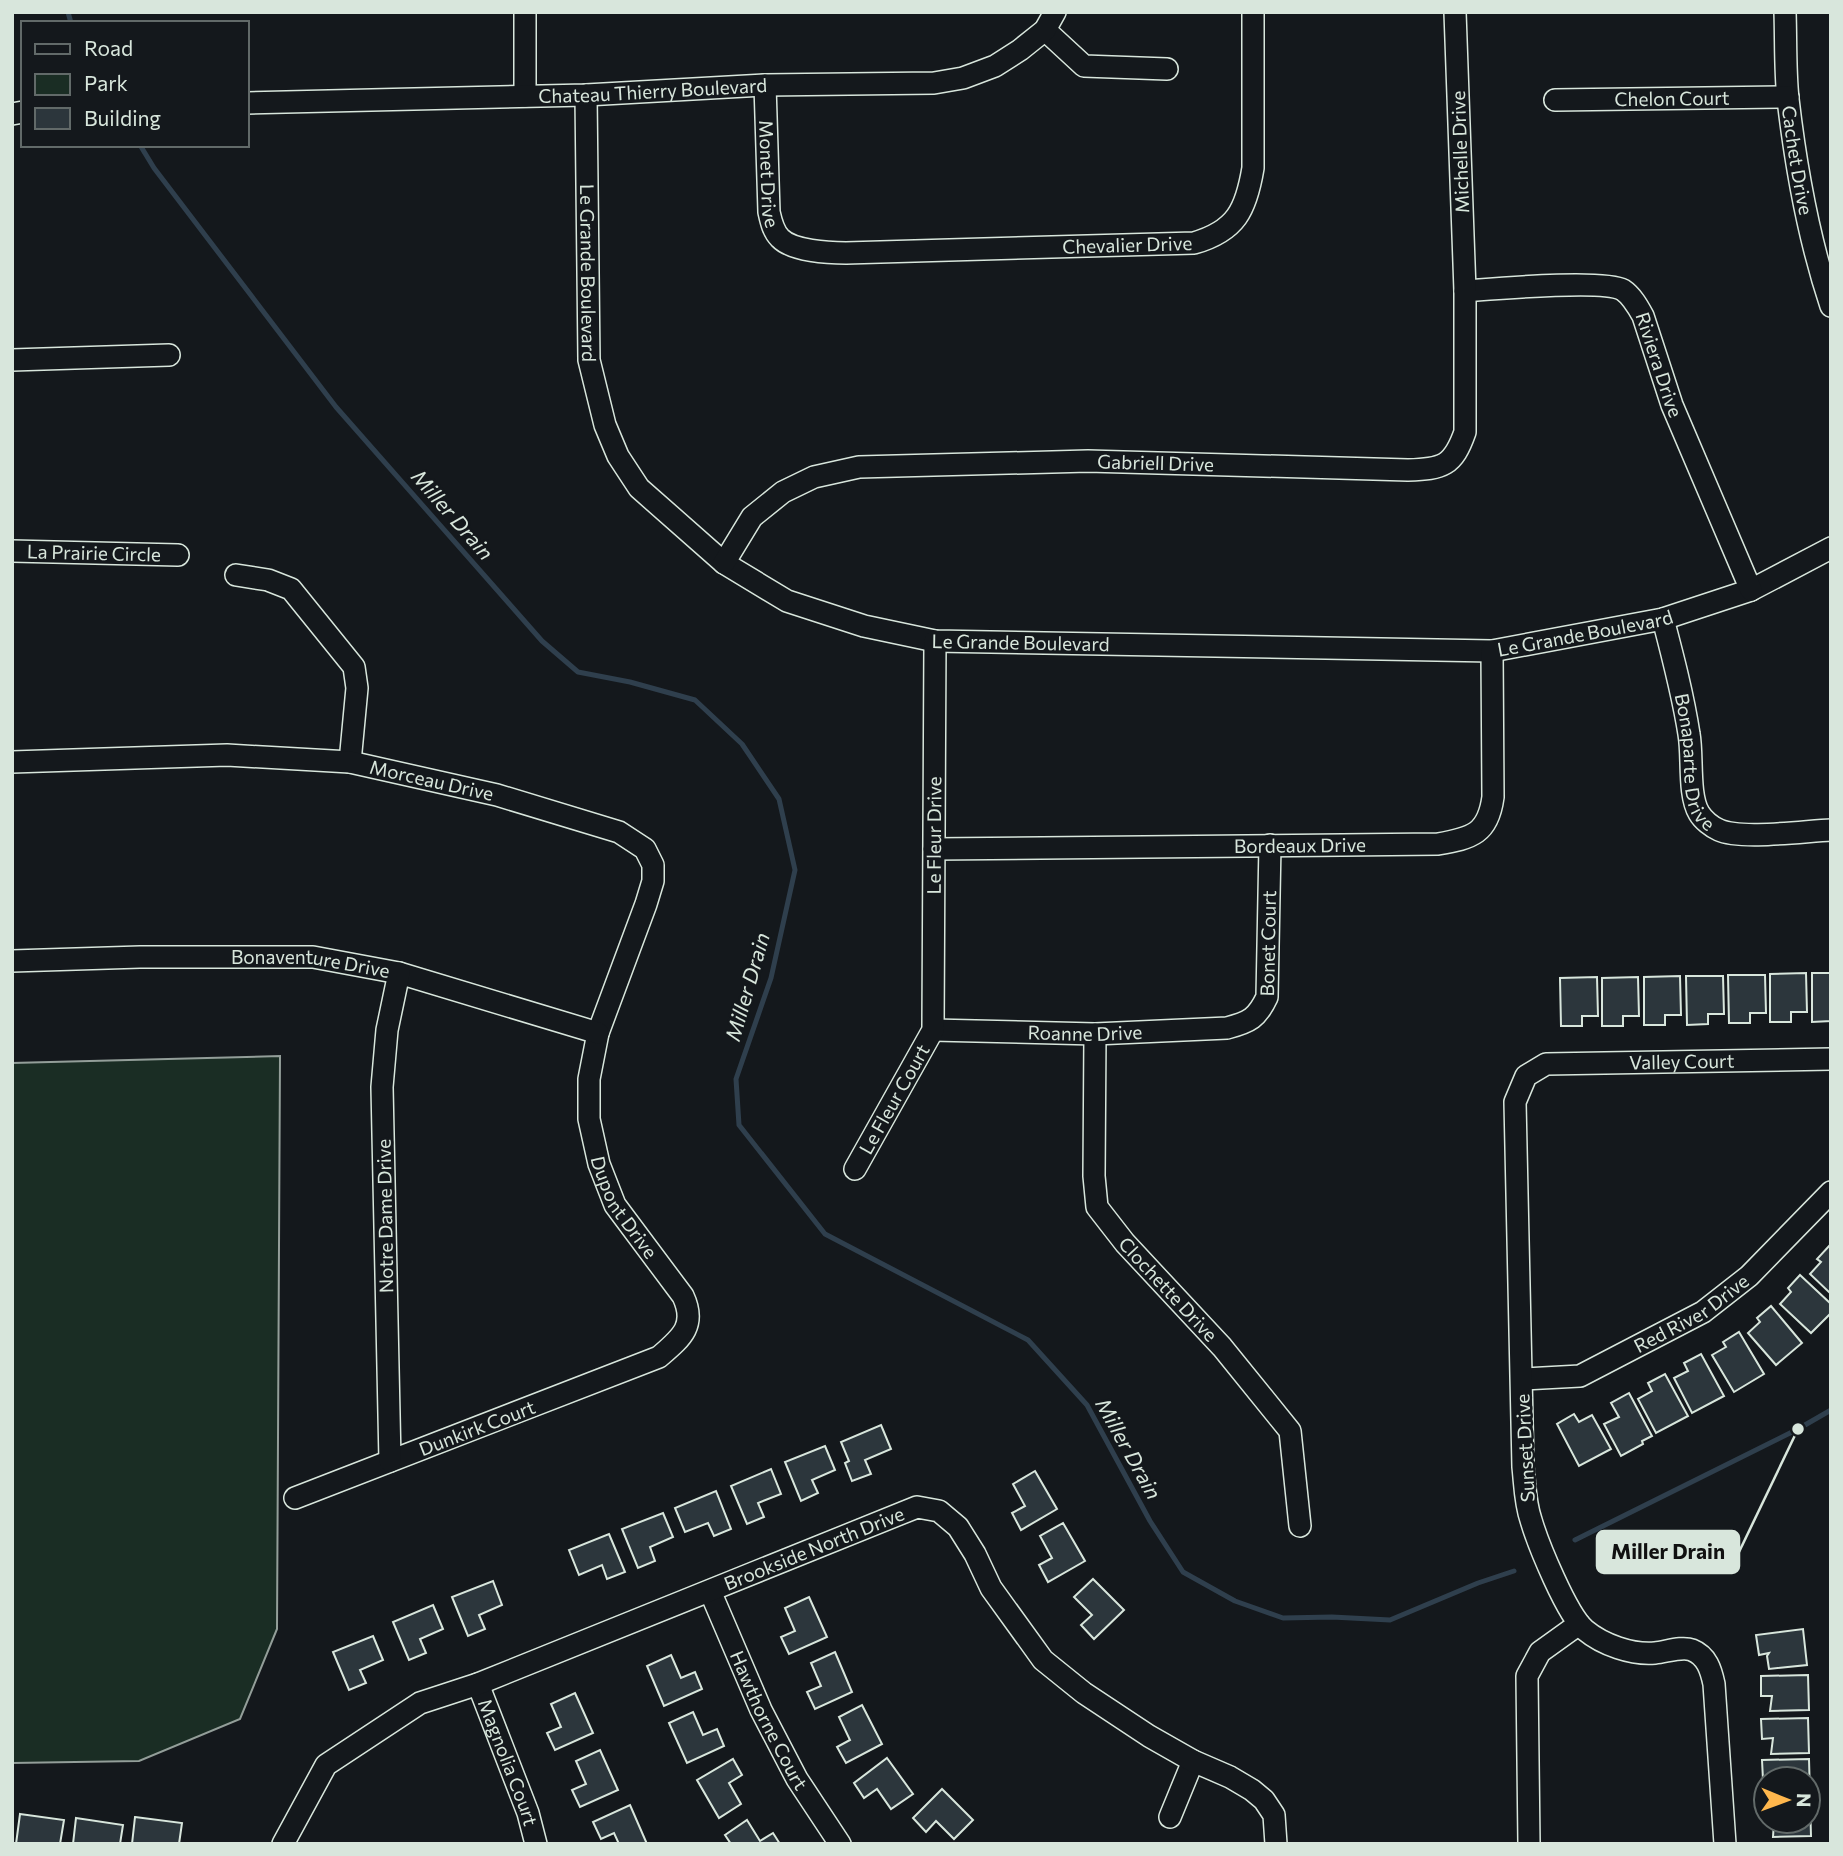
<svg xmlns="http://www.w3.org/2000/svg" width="1843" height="1856" font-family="Commissioner,sans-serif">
<rect width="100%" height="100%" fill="#14181c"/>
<!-- green -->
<path fill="#1a2d24" stroke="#939e99" stroke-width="2" d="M280,1056l-3,573 -37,90 -101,42 -127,2v-700z"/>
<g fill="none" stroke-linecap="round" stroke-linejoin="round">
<!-- stream -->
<g stroke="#2f3f4d" stroke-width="5">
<path d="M68,12l3,11"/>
<path d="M140,145l14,23 182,239 206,234 36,31 52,10 65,18 47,44 37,55 16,71 -24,108 -35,101 3,46 86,109 203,106 59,65 63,116 33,51 52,29 48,17 49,-1 58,3 88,-37 36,-12"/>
<path d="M1575,1540l223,-111 33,-19"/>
</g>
</g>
<!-- building -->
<g fill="#2c363c" stroke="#d8e6dc" stroke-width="2">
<path d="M1806,973l1,39h-16v10h-21v-48z"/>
<path d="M1812,973h19v48l-19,1z"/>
<path d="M1728,975h37l1,38h-16v10h-21z"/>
<path d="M1680,976l1,39h-16v10h-21v-48z"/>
<path d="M1686,976h37l1,38h-16v10l-21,1z"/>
<path d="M1597,977l1,39h-16v10h-21l-1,-48z"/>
<path d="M1638,977l1,39h-16v10h-21v-48z"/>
<path d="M1830,1245l1,1v48l-21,-20 11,-12 -4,-3z"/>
<path d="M1800,1275l31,29v9l-20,20 -31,-29 11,-12 -3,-4z"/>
<path d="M1771,1306l31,37 -26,22 -28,-32 12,-11 -3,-4z"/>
<path d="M1739,1332l25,42 -30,18 -22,-37 14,-8 -3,-5z"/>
<path d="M1701,1354l23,42 -32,17 -18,-35 14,-7 -4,-8z"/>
<path d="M1665,1374l23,42 -32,17 -18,-34 14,-8 -4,-8z"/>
<path d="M1629,1393l23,43 -10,5 1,3 -22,12 -17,-32 15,-7 -8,-14z"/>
<path d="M1574,1414l5,8 13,-7 19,34 -32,17 -22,-42z"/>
<path d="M881,1425l10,24 -26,11 6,14 -19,7 -7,-18 4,-2 -8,-19z"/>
<path d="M825,1446l10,24 -23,10 6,13 -17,8 -16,-39z"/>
<path d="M771,1469l10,25 -23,9 6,14 -17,7 -16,-38z"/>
<path d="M1035,1471l22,38 -36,21 -9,-17 13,-7 -12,-22z"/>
<path d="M716,1491l15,38 -17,7 -6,-13 -23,9 -10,-24z"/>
<path d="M663,1513l10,24 -23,10 5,14 -17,7 -16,-39z"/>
<path d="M1063,1523l22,38 -37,21 -9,-17 13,-7 -12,-22z"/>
<path d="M609,1534l16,38 -18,7 -5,-14 -23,10 -10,-25z"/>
<path d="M1093,1579l31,31 -30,29 -13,-14 11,-10 -18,-18z"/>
<path d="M493,1581l9,24 -23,10 6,14 -17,7 -16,-39z"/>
<path d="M809,1597l18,40 -38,17 -8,-17 14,-6 -10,-23z"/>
<path d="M433,1605l10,24 -23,10 6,14 -17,7 -16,-38z"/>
<path d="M1803,1629l4,36 -38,4 -2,-13 2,-3 -10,2 -3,-20z"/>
<path d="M373,1636l10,24 -23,10 6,13 -17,7 -16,-38z"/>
<path d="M835,1652l17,40 -37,17 -8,-17 14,-6 -10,-23z"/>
<path d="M671,1655l10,23 14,-6 7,17 -38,17 -17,-40z"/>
<path d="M1808,1675l1,35 -39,1 2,-15h-11v-20z"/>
<path d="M575,1693l18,40 -38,17 -8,-17 14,-6 -10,-23z"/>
<path d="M862,1705l20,39 -36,19 -9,-16 13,-7 -11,-23z"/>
<path d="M693,1712l10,23 14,-6 7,17 -37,17 -18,-40z"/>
<path d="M1808,1718l1,35 -38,1 2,-16 -11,1 -1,-20z"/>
<path d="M600,1750l18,40 -38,17 -8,-17 14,-6 -10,-23z"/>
<path d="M887,1758l26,36 -22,15 -14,-20 -13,9 -10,-15z"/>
<path d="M733,1759l9,16 -13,8 12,21 -22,14 -22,-38z"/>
<path d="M1809,1759l1,36h-2v-16l-45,1 -1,-20z"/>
<path d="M942,1789l31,31 -19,19 -18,-18 -10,11 -13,-14z"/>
<path d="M1808,1801h2l1,35 -38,1 1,-15h-10l-1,-20h3v19h42z"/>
<path d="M630,1805l17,39h-28l-5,-11 -13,6 -8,-17z"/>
<path d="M20,1814l44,6 -4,24h-44z"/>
<path d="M135,1817l47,6 -3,21h-47z"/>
<path d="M76,1818l47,7 -3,19h-47z"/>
<path d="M747,1820l13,21 13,-8 7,11h-49l-6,-9z"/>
</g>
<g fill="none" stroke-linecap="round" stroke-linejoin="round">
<defs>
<g id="minor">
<path id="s1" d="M1785,12c1,29 0,59 3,87 8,69 21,141 43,207"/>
<path d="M1045,30l39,36 83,3"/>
<path id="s2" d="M765,85l4,127c2,9 4,19 11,26 12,13 49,15 66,15l348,-10c42,-12 52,-33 59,-75v-156"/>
<path id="s3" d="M586,95l3,265 16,65 13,31 21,32 85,75 63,38 77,25 71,15 557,10 171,-32 88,-29 80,-42"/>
<path d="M525,96v-84"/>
<path id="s4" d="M1555,100l233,-3"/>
<path id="s5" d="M247,103l339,-8 179,-10 169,-2 29,-5 32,-12 25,-16 25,-20 10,-18"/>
<path d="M12,114l11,-2"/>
<path id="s6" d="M1465,291c28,-2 138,-12 158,-1 9,6 15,17 20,26l29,89 79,185"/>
<path d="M12,360l157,-5"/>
<path id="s7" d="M12,551l166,4"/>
<path id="s8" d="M724,563l28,-46 31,-25 31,-15 45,-10 229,-6 320,9c35,-1 45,-4 57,-38v-141l-10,-279"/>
<path d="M236,575l32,5 23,9 63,78 3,21 -7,74"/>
<path id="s9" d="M1663,619c10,38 20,76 26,115 4,22 -1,61 10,79 4,7 13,14 20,17 22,10 86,1 112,0"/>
<path id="s10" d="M12,762l215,-7 123,7 147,33 122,37 26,17 8,16v16l-7,23 -48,129 -9,46v40l10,45 16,41 68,91c14,30 -2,42 -24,61l-364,141"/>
<path id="s11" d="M934,849l504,-5c34,-6 50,-10 55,-47l-1,-146"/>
<path id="s12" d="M12,961l128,-4h173l86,16 199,60"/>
<path id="s13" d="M933,1030l162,4 132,-6c23,-6 30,-10 40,-31l3,-152"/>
<path id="s14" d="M1095,1034l-1,142 3,31 28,36 97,104 68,84 10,95"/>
<path id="s15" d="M855,1169l78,-139 2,-389"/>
<path id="s16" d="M1522,1379l58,-3 123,-64 46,-36 82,-84"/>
<path d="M390,1461l-8,-374 5,-57 12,-57"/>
<path id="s17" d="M710,1591l51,119 36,69 43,65"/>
<path id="s18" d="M478,1684l50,129 8,31"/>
<path d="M1170,1817l23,-56"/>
<path id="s19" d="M283,1844l43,-79 94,-62 58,-19 439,-177 22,4 19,16 17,27 16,34 52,72 41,33 65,43 44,25 37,16 22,13 12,10 10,15 2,29"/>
<path d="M1529,1844l-2,-168 13,-24 39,-28"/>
<path id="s20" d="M1725,1844l-11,-160c-3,-14 -7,-28 -22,-34 -10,-4 -26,2 -37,3 -23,2 -52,-8 -70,-23 -18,-15 -47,-86 -54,-110 -6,-17 -6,-35 -8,-53l-8,-365 11,-26 20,-12 285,-5"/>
</g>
</defs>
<!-- minor casing -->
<use href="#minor" stroke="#d8e6dc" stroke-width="24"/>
<!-- minor -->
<use href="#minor" stroke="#14181c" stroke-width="21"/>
</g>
<g text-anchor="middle" stroke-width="5" stroke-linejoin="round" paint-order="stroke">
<!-- street labels -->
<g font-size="19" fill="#d8e6dc" stroke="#14181c">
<text dy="7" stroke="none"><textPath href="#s5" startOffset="406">Chateau Thierry Boulevard</textPath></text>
<text dy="7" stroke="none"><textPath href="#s4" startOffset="117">Chelon Court</textPath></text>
<text transform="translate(1460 152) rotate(-92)" y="7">Michelle Drive</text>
<text dy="7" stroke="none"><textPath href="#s1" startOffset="149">Cachet Drive</textPath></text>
<text dy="7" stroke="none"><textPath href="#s2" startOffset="89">Monet Drive</textPath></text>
<text dy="7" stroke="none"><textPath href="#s2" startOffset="506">Chevalier Drive</textPath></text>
<text dy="7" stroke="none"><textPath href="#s3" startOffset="178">Le Grande Boulevard</textPath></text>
<text dy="7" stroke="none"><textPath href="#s6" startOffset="243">Riviera Drive</textPath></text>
<text dy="7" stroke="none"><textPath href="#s8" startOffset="471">Gabriell Drive</textPath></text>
<text dy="7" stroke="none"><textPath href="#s7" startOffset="82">La Prairie Circle</textPath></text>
<text dy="7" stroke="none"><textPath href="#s3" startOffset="1396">Le Grande Boulevard</textPath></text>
<text dy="7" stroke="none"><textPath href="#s3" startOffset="830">Le Grande Boulevard</textPath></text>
<text dy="7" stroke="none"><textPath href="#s9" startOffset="147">Bonaparte Drive</textPath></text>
<text dy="7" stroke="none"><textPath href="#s10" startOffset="422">Morceau Drive</textPath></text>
<text dy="7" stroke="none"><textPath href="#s15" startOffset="354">Le Fleur Drive</textPath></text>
<text dy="7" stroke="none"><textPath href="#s11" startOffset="366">Bordeaux Drive</textPath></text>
<text dy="7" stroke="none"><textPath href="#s13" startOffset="401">Bonet Court</textPath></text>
<text dy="7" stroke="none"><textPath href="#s12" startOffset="299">Bonaventure Drive</textPath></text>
<text dy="7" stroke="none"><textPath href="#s13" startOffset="152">Roanne Drive</textPath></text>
<text dy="7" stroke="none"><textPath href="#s20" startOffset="1045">Valley Court</textPath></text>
<text dy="7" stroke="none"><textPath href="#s15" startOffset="80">Le Fleur Court</textPath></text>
<text dy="7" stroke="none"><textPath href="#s10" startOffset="1026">Dupont Drive</textPath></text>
<text transform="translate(385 1216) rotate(-91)" y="7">Notre Dame Drive</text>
<text dy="7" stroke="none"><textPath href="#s14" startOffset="282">Clochette Drive</textPath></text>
<text dy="7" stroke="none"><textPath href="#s16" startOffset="186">Red River Drive</textPath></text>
<text transform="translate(477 1428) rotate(-21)" y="7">Dunkirk Court</text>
<text transform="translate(1525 1448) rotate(-93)" y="7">Sunset Drive</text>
<text dy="7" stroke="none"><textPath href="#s19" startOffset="626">Brookside North Drive</textPath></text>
<text dy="7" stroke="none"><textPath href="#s17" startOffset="142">Hawthorne Court</textPath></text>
<text dy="7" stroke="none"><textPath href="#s18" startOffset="84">Magnolia Court</textPath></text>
</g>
<!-- water labels -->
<g font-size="21" font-style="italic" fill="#d8e6dc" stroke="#14181c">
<text transform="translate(452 515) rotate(49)" y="7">Miller Drain</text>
<text transform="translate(748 987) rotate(-74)" y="7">Miller Drain</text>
<text transform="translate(1128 1449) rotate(61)" y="7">Miller Drain</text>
</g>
</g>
<!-- callouts -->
<path fill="none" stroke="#d8e6dc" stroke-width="2.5" d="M1798 1429L1739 1552"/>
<circle fill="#d8e6dc" stroke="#14181c" stroke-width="2.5" cx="1798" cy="1429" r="7"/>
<rect fill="#d8e6dc" stroke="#d8e6dc" stroke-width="2.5" x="1597" y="1531" width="142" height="42" rx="7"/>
<g font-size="21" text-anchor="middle" font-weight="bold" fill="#111">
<text x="1668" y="1559">Miller Drain</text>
</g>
<!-- border -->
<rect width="1843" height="1856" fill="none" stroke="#d8e6dc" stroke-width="28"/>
<!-- legend -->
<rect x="21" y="21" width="228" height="126" fill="#14181c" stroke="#626a69" stroke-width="2"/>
<rect x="35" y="44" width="35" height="10" fill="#14181c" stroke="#626a69" stroke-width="2"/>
<text x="84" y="56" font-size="21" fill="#d8e6dc">Road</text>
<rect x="35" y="74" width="35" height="21" fill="#1a2d24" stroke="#626a69" stroke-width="2"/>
<text x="84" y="91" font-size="21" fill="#d8e6dc">Park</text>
<rect x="35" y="108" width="35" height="21" fill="#2c363c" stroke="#626a69" stroke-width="2"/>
<text x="84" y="126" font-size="21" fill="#d8e6dc">Building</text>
<!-- north arrow -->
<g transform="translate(1787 1800) rotate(91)"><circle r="33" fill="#14181c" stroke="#626a69" stroke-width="2"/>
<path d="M0-5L12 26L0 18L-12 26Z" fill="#ffb74d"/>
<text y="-10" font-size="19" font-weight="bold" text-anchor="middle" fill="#d8e6dc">N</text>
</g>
</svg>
